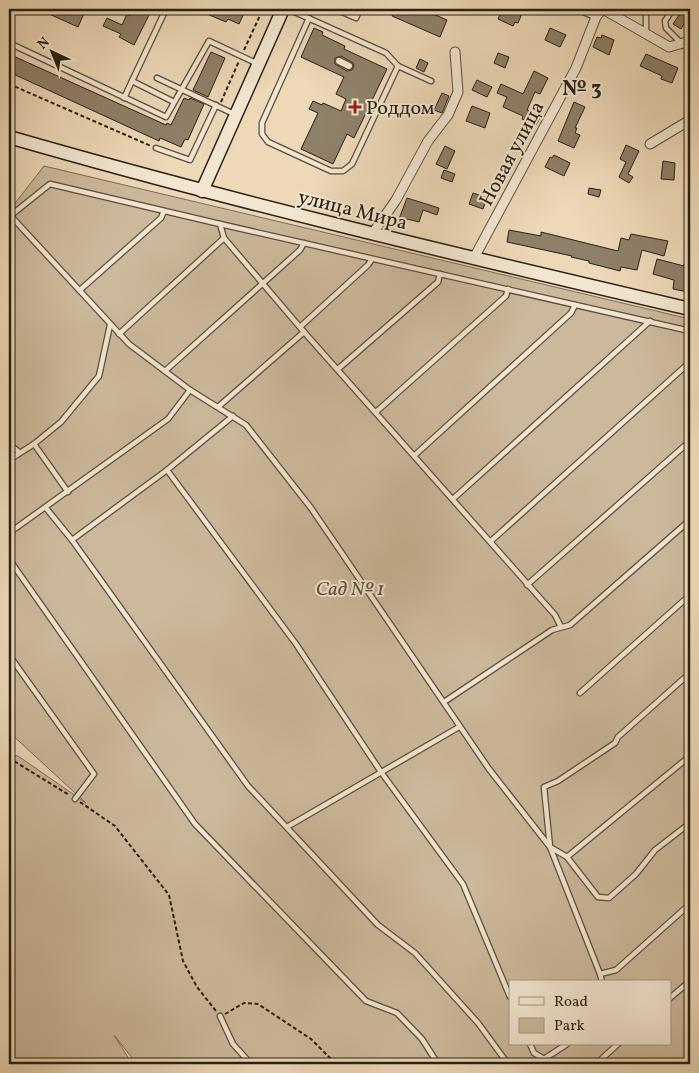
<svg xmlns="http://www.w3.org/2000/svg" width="699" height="1073" font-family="Vollkorn,serif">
<rect width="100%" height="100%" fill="#edd8b7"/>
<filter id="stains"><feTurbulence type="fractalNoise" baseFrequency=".004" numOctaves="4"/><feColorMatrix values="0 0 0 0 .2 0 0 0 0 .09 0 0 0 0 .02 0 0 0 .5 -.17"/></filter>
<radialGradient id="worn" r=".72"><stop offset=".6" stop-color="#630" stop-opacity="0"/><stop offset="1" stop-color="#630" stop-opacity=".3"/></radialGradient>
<!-- green -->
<path fill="#ccb99b" stroke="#7a6c58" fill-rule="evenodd" d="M44,166l646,153v745h-553l-23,-29 18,29h-123v-310l9,2 68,47 -77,-71v-521zM510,982h160v62h-160z"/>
<!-- building -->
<g fill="#8f8069" stroke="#292015" fill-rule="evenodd">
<path d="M38,9h48l-8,18z"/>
<path d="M134,9h8l8,4 -16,32 -15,-8 2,-3 -18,-8 4,-8 15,7 5,-11 3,2z"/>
<path d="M195,9h51l-7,15 -11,-5 -2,3z"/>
<path d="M395,9h27l25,11 -7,17 -48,-21z"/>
<path d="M502,9h22l-6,14 -3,-1 -2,4 -15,-7z"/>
<path d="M683,9l7,5v15l-6,-5 -3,5 -8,-5z"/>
<path d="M314,28l9,4 -1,3 23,11 -1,3 43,20 -33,69 -7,-4 -14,30 -32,-15 17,-36 -9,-4 4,-8 9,4 1,-2 18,8 5,-12 -10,-5 8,-17 -43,-20zM341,56l12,7 1,3 -2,4 -5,1 -12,-7v-6z"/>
<path d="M550,28l16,7 -6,12 -15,-7z"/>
<path d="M602,35l12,5 -5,15 -16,-8 4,-10 4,1z"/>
<path d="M211,52l14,6 -17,39 -15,-7z"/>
<path d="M498,53l11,4 -4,11 -11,-5z"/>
<path d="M646,54l32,14 -6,15 -11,-4 1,-3 -22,-10z"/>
<path d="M11,55l155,70 1,-2 4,2 13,-27 5,2 1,-2 14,6 -16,36 -3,-1 -4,8 -21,-9 -1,3 -150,-69v-11z"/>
<path d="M420,59l8,4 -4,9 -8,-4z"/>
<path d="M534,71l14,7 -8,16 -5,-2 -8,18 14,6 -5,9 -14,-6 1,-3 -20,-9 4,-10 -10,-4 4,-9 22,10z"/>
<path d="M477,80l15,7 -5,10 -15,-7z"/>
<path d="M442,93l7,3 -7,17 -8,-3z"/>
<path d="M574,102l11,5 -10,21h2l-2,5 5,2 -6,13 -16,-7z"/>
<path d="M472,106l18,7 -5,15 -19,-7z"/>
<path d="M626,145l13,6 -11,23 5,3 -4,6 -10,-6 7,-15 -6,-3z"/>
<path d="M445,146l10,5 -8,18 -11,-5z"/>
<path d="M554,155l16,8 -6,13 -19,-9 5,-10 2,1z"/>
<path d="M663,161l12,2 -1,17 -13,-1z"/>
<path d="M444,170l11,4 -3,8 -11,-4z"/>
<path d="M589,188l12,2 -2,7 -11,-3z"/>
<path d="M473,193l14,5 -4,11 -14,-5z"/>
<path d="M407,198l32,10 -2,7 -14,-5 -4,12 -12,-3 -2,7 -8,-2z"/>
<path d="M509,230l32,6v-4l77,19 3,-13 8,2 2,-6 37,7 -4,15 -22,-6 -5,20 -16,-3 -1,4 -31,-8v-2l-18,-4 1,-1 -65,-14z"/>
<path d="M657,259l27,7v-2h6v18l-2,10 -15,-3 1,-9 -21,-6z"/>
</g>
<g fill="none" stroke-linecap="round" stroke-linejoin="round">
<defs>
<g id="service">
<path d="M288,9l98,44 12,13"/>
<path d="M335,9l21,9 4,-9"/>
<path d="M576,9l19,8"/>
<path d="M646,9v25"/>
<path d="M673,9l-8,12 1,7 15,15"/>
<path d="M309,18l-47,105v11l6,8 63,29h12l9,-7 46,-98 33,15"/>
<path d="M9,43l157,74 43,-76 47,22"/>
<path d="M157,78l77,36"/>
<path d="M132,81l42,21"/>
<path d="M124,98l42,-89"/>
<path d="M156,148l34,12 26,-55"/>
<path d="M9,214l120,130 61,46 56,35 65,83 178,261 61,78 50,127 2,8"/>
<path d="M10,216l40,-32 170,40 470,107"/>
<path d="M220,224l4,14 80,94 251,283 6,12"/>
<path d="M80,290l81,-72 3,-7"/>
<path d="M300,327l68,-62 4,-6"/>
<path d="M119,334l105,-96"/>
<path d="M338,369l100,-87 2,-8"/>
<path d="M165,371l135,-121 4,-7"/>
<path d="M218,407l86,-75"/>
<path d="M376,412l130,-116 2,-7"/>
<path d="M9,444l10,8"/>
<path d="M34,444l34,48"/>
<path d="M415,455l156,-142 4,-8"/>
<path d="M9,460l25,-16 27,-22 38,-46 11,-51"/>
<path d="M167,470l129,174 85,128 82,112 47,113"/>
<path d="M453,499l197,-178"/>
<path d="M46,508l26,32 176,246 130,139 37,28 63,70 30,41"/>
<path d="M9,533l159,-114 22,-29"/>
<path d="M72,540l95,-70 66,-54"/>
<path d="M491,541l199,-179"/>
<path d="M9,559l186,265 171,177 31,12 25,26 16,25"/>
<path d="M527,585l163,-144"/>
<path d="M9,655l85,119 -19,25"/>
<path d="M690,673l-72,64 -3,6 -57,38 -14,6 6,60 17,10 31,40 11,1 27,-24 19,-24 35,-27"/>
<path d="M580,693l110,-98"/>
<path d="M444,702l108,-72 18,-5 120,-105"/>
<path d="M287,827l172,-100"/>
<path d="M567,857l123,-101"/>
<path d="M600,974l16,-4 74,-66"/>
<path d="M670,998l20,-17"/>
<path d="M220,1016l13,28 18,20"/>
<path d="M530,1044l4,9 10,6 23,-15"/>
<path d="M596,1064l22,-20"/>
<path d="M681,1064l9,-7"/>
</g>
<path id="pedestrian" d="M339,61l10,5"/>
<g id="minor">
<path d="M603,9l66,38 21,-6"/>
<path d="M650,144l40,-24"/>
<path d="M373,233l23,-33 32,-59 20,-26 10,-23 -3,-40"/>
<path d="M474,258l102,-190 20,-51 6,-8"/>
</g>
<g id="secondary">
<path d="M9,137c225,65 453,119 681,172"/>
<path d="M202,191l81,-182"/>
</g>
</defs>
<!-- service casing -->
<use href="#service" stroke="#5a4e3e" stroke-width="7"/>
<!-- pedestrian casing -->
<use href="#pedestrian" stroke="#5a4e3e" stroke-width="9"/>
<!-- minor casing -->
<use href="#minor" stroke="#5a4e3e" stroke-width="11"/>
<!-- secondary casing -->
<use href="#secondary" stroke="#292015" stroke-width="15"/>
<!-- path -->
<g stroke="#292015" stroke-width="2" stroke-dasharray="4 2.5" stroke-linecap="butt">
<path d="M244,50l19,-41"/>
<path d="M9,84l142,62"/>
<path d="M221,102l18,-41"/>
<path d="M9,758l60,37"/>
<path d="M80,802l35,24 54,69 14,66 14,26 19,24"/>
<path d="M225,1014l19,-11 14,1 53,35 25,25"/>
</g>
<!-- service -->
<use href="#service" stroke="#f3e6d0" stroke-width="4.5"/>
<!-- pedestrian -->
<use href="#pedestrian" stroke="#f3e6d0" stroke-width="6"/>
<!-- minor -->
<use href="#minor" stroke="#f3e6d0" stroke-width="9"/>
<!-- secondary -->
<use href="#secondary" stroke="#f3e6d0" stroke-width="12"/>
</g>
<!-- markers -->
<path fill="#8f2418" stroke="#f3e6d0" stroke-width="2" d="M352.5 99.5h5v5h5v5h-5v5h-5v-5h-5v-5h5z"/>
<g text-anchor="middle" stroke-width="4" stroke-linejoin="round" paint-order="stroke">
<!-- poi labels -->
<g font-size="20" fill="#292015" stroke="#f3e6d0" text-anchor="start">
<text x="366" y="114">Роддом</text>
</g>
<!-- street labels -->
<g font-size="20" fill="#292015" stroke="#f3e6d0">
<text transform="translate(511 153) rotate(-62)" y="7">Новая улица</text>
<text transform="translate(353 209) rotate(14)" y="7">улица Мира</text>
</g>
<!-- park labels -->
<g font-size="20" font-style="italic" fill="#5a4e3d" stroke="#f3e6d0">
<text x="350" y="595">Сад № 1</text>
</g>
<!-- neighbourhood labels -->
<g font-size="21" font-weight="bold" fill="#292015" stroke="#f3e6d0">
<text x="582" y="95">№ 3</text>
</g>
</g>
<!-- margin -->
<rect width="699" height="1073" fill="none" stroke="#edd8b7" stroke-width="30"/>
<rect x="10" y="10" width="679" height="1053" fill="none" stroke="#292015" stroke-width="2.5"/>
<rect x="15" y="15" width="669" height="1043" fill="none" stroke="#292015"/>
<!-- legend -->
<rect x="509" y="980" width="162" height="65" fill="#f3e6d0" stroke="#a29785"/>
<rect x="519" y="997" width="25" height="8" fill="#f3e6d0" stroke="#a29785"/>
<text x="554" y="1006" font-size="15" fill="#292015">Road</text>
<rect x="519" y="1018" width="25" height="15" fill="#ccb99b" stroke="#a29785"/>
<text x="554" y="1030" font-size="15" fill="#292015">Park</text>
<!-- north arrow -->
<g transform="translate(52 52) rotate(316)" stroke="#f3e6d0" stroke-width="4" paint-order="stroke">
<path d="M0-4L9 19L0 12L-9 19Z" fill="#292015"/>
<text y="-8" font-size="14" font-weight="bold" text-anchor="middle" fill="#292015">N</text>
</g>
<rect width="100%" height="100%" filter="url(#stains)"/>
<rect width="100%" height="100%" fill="url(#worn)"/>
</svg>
